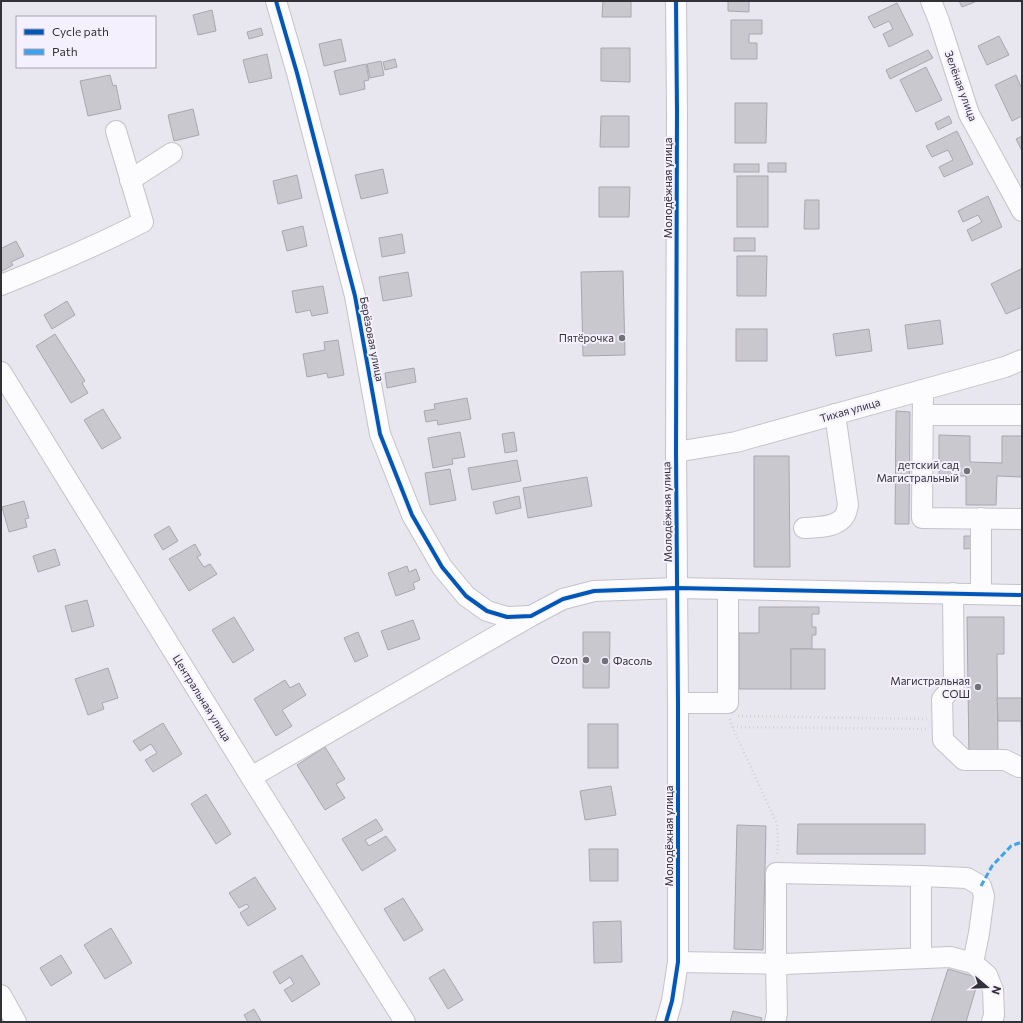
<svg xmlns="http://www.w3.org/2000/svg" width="1023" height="1023" font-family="Commissioner,sans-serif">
<rect width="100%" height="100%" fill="#e8e6ef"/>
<!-- building -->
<g fill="#cac8cf" stroke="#a9a7ae">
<path d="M603,1h28v16h-29z"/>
<path d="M728,1h21v11l-21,-1z"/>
<path d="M959,1h15l1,1 -13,5z"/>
<path d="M897,3l16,32 -24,12 -6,-13 10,-5 -4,-8 -15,7 -6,-11z"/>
<path d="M212,10l4,21 -18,4 -5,-20z"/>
<path d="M731,20h31v14h-13v9h8v16h-26z"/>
<path d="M261,28l2,7 -14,4 -2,-7z"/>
<path d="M999,36l10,19 -22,10 -9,-19z"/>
<path d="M341,39l5,22 -22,5 -5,-22z"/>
<path d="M601,48h29v34l-29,-1z"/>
<path d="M928,50l5,8 -43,21 -4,-9z"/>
<path d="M267,54l5,24 -23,5 -6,-23z"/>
<path d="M395,59l2,8 -12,3 -2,-8z"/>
<path d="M381,61l3,14 -14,3 -3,-14z"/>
<path d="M366,64l3,16 -5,1 1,8 -25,6 -6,-24z"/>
<path d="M926,67l16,33 -26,12 -16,-32z"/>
<path d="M110,75l3,11 3,-1 5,24 -33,7 -8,-35z"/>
<path d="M1016,75l6,14v27l-10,5 -17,-36z"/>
<path d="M735,103h32l-1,40h-31z"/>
<path d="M193,109l6,26 -25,6 -6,-26z"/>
<path d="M601,116h28v31h-29z"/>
<path d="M949,116l3,7 -14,7 -3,-7z"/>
<path d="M957,131l16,33 -29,13 -5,-10 14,-7 -5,-10 -16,7 -6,-11z"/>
<path d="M1022,136v15l-6,-12z"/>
<rect x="768" y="163" width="18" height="9"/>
<rect x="734" y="164" width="25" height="8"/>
<path d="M383,169l5,24 -27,6 -6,-24z"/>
<path d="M297,175l5,23 -24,6 -5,-23z"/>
<rect x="737" y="176" width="31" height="51"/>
<path d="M599,187h31l-1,30h-30z"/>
<path d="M988,196l14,31 -30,14 -5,-11 15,-8 -4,-7 -15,7 -5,-11z"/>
<path d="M805,200h14v29h-15z"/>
<path d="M303,226l4,20 -20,5 -5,-20z"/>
<path d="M402,234l3,19 -23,4 -3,-19z"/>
<rect x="734" y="238" width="21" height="13"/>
<path d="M16,241l8,15 -13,6 2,3 -11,6 -1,-2v-22l1,1z"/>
<path d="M737,256h30l-1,40h-29z"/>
<path d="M1021,269l1,2v36l-16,7 -15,-30z"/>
<path d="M623,271l2,84 -42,1 -2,-84z"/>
<path d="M408,272l4,24 -29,5 -4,-24z"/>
<path d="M323,286l5,27 -16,3 -2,-6 -14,3 -4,-22z"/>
<path d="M67,301l8,14 -23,14 -8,-14z"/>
<path d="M940,320l3,24 -35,5 -3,-24z"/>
<rect x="736" y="329" width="31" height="32"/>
<path d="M869,329l3,22 -36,5 -3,-22z"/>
<path d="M55,334l30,47 -3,2 6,10 -17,10 -35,-57z"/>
<path d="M338,340l6,35 -16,3 -1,-5 -20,4 -4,-23 22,-4 -1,-8z"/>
<path d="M414,368l2,14 -29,6 -2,-15z"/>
<path d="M467,398l4,21 -33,6 -1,-5 -11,2 -2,-11 11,-2 -1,-5z"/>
<path d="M103,409l18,29 -19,11 -18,-29z"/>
<path d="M896,411l14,1 -1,112h-14z"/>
<path d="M460,432l5,25 -13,2 1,5 -20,4 -5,-30z"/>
<path d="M514,432l3,19 -12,2 -3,-19z"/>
<path d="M939,435l31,1v26l32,1v-27h20v41l-25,-1 -1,29h-30v-29h-27z"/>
<path d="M754,456h35l1,111h-36z"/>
<path d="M517,460l4,21 -49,9 -4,-22z"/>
<path d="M450,469l6,31 -26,5 -5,-32z"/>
<path d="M587,477l5,29 -64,12 -5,-30z"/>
<path d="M519,496l2,12 -25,6 -3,-12z"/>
<path d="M24,501l5,17 -4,1 2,8 -18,5 -7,-25z"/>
<path d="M169,526l9,15 -15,9 -9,-15z"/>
<path d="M964,536h12l1,12 -13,1z"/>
<path d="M195,544l6,11 -4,2 7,10 6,-3 7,10 -28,17 -20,-32z"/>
<path d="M55,549l5,16 -22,7 -5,-16z"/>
<path d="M407,566l2,6 7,-3 4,11 -7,3 2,6 -19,7 -8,-23z"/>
<path d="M87,600l7,26 -22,6 -7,-26z"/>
<path d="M759,607h60v7h-7v13h4v8h-4v14h-21v40h-52v-56h20z"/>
<path d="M234,617l20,33 -21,13 -21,-33z"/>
<path d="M967,617h37v37h-7l1,101h-29z"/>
<path d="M413,620l7,19 -32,11 -7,-19z"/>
<path d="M358,632l10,24 -13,6 -11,-24z"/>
<path d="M583,632h27l-1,56h-26z"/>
<rect x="791" y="649" width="34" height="40"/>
<path d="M108,668l10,30 -16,5 2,6 -16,6 -13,-36z"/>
<path d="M285,680l5,8 9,-5 7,12 -24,15 10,16 -16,10 -22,-37z"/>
<path d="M997,698h25v56l-1,-33h-23z"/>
<path d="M163,723l19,31 -29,18 -8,-12 12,-7 -6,-9 -11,7 -7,-10z"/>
<rect x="588" y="724" width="30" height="44"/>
<path d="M325,747l20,32 -9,5 9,14 -20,12 -28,-45z"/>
<path d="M611,786l5,29 -31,5 -5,-29z"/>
<path d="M206,794l25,40 -15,10 -25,-40z"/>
<path d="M376,819l7,11 -18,10 4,6 17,-10 10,14 -34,21 -20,-32z"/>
<path d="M798,824h127v30h-128z"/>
<path d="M737,825l29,1 -3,124 -29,-1z"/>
<path d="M589,849h29v32h-28z"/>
<path d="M255,877l21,32 -28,17 -8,-13 9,-6 -2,-3 -8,4 -10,-15z"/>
<path d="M403,898l20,32 -19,11 -20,-32z"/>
<path d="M621,921l1,41 -28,1 -1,-41z"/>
<path d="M111,928l21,35 -27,16 -21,-34z"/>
<path d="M61,955l11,18 -21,13 -11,-18z"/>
<path d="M302,955l18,29 -28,18 -8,-12 10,-6 -4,-7 -10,7 -7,-12z"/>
<path d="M444,969l19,31 -15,9 -19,-31z"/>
<path d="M948,969l31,9 -13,44h-35z"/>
<path d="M254,1009l7,12 -1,1h-12l-4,-7z"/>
<path d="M733,1011l29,7 -1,4h-31z"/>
</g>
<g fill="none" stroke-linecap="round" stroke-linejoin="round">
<defs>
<g id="minor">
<path d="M276,1l21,72 58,223 25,138 32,81 30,52 24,29 21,15 20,6 22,-1"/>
<path d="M931,1l8,20 30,93 53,97"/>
<path d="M130,180l42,-27"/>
<path d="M1,285c48,-19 95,-39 142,-63l-27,-91"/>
<path d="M1,372l250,405 154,245"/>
<path d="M923,390l-1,128 100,1"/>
<path d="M923,415h99"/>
<path d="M676,452l60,-10 269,-75 17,-7"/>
<path d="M804,528c13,-1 34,0 41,-13 2,-3 2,-7 3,-10l-13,-91"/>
<path d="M953,593l1,93 -12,13 1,41 21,20h41l14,7h3"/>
<path d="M981,594v-76"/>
<path d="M678,703h50v-114"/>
<path d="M251,777l280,-161 32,-17 31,-8 83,-3 345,7"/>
<path d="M921,876l46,2 14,8 3,10 -5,37 -6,30"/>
<path d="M678,962l107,2 165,-7 23,6 14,12 6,15 1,25 -2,7"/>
<path d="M1,995l15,27"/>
<path d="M666,1022l6,-21 6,-39v-259l-2,-251 1,-341 -1,-110"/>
<path d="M775,1022l2,-9 -1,-49v-91l145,3v82"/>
</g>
</defs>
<!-- minor casing -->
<use href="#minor" stroke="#c5c3ca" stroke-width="22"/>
<!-- path -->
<g stroke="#d3d2d5" stroke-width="2.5" stroke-dasharray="1 3" stroke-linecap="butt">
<path d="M738,716l189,3"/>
<path d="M730,719l1,5 46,100 1,19 -1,13"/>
<path d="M733,727l193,2"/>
</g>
<!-- minor -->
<use href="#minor" stroke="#fcfbfd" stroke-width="20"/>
<!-- quiet -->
<path stroke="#3ea3ec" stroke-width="3" stroke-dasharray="6 3" stroke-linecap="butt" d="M981,886l11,-20 19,-20 11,-4"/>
<defs>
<g id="cycleway">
<path d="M276,1l21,72 58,223 25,138 32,81 30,52 24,29 21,15 20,6 24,-1 32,-17 31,-8 83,-3 345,7"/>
<path d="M666,1022l6,-21 6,-39v-259l-2,-251 1,-341 -1,-110"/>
</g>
</defs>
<!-- cycleway casing -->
<use href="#cycleway" stroke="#f4f0fd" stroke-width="6"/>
<!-- cycleway -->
<use href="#cycleway" stroke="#0057b8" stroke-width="4"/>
</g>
<!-- markers -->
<g fill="#727078" stroke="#f4f0fd" stroke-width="1.5">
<circle cx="622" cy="338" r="4"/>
<circle cx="967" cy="471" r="4"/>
<circle cx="586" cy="660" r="4"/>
<circle cx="605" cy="661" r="4"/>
<circle cx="978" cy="687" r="4"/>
</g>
<g text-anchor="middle" stroke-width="4" stroke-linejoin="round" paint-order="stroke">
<!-- street labels -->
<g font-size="11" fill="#333138" stroke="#f4f0fd">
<text transform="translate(961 86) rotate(70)" y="4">Зелёная улица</text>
<text transform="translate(668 188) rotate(-90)" y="4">Молодёжная улица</text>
<text transform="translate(372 339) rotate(79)" y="4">Берёзовая улица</text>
<text transform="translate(850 410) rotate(-16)" y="4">Тихая улица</text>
<text transform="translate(667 512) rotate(-91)" y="4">Молодёжная улица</text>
<text transform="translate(202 698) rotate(58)" y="4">Центральная улица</text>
<text transform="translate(669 836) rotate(-90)" y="4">Молодёжная улица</text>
</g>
<!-- poi labels -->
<g font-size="11" fill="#333138" stroke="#f4f0fd" text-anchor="end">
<text x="614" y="342">Пятёрочка</text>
<text x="959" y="469">детский сад<tspan x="959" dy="13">Магистральный</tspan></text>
<text x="578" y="664">Ozon</text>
<text x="613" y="665" text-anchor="start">Фасоль</text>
<text x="970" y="685">Магистральная<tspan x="970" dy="13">СОШ</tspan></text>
</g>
</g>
<!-- border -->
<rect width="1023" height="1023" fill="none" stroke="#333138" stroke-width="4"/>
<!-- legend -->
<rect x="16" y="16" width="140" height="52" fill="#f4f0fd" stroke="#a7a4ae"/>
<rect x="24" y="29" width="20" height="6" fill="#0057b8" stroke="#a7a4ae"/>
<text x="52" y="36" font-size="12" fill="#333138">Cycle path</text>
<rect x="24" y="49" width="20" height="6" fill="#3ea3ec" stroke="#a7a4ae"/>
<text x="52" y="56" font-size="12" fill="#333138">Path</text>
<!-- north arrow -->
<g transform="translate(987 987) rotate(109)" stroke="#f4f0fd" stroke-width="3" paint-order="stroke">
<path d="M0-3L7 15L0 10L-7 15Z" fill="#333138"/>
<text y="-6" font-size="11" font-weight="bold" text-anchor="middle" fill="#333138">N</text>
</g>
</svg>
